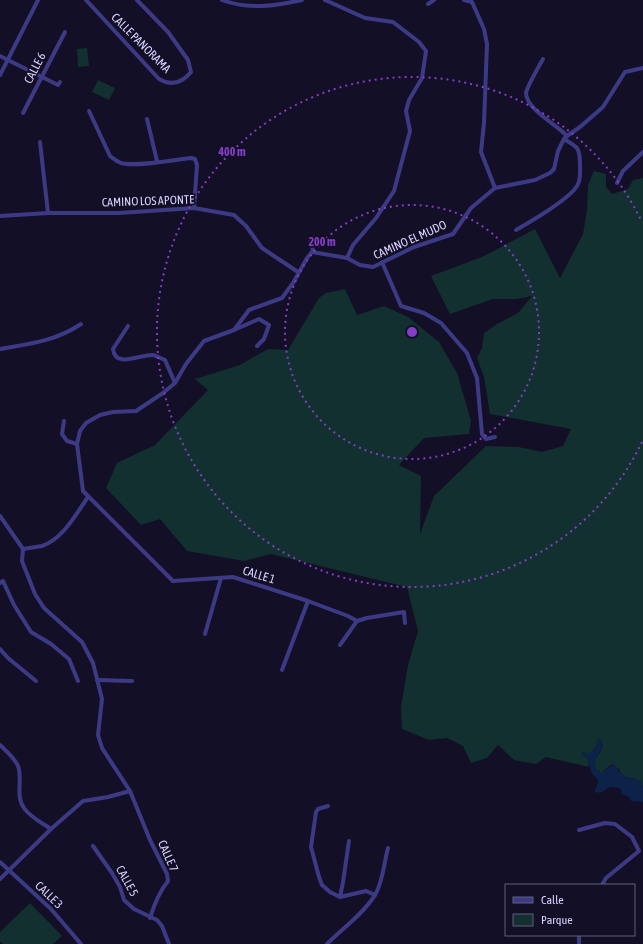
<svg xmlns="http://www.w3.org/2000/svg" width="643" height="944" font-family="'Asap Condensed',sans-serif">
<rect width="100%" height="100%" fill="#130f26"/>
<!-- green -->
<g fill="#12302f">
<path d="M87,48l2,18 -11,1 -1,-18z"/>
<path d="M98,80l17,8 -6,12 -17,-8z"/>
<path d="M594,171l12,3v13l6,7 16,-5 5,-9 10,-2v610l-6,-9c-8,-1 -16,-2 -18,-10l-7,-5 -9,7 2,3 -1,1 -8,-6c-3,-7 -1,-10 3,-15 2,-2 2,-6 4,-9l-5,-1 -7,9 -3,1 -5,-2 -1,2 6,5 1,8 -43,-10 -10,7 -22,-4 -16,-15 -11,13 -16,5 -8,-17 -16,-8 -18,2 -27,-11 -1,-22 7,-42 10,-34 -11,-44 -136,-33 -27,7 -57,-10 -27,-32 -19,6 -35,-37 11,-25 38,-18 53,-55 -13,-11 45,-14 28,-16 20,1 31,-52 7,-5 19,-4 12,26 27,-9 24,11 31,25 18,31 14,48 -2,13 -45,4 -25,27 22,11 -1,58 14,-38 52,-50 33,1 23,5 21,-6 8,-17 -81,-15 -6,-37 -7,-19 5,-10 2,-15 13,-9 21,-11 14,-17 -15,3h-24l-43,15 -19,-38 51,-19 53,-28 25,49 23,-44 4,-24 1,-25z"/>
<path d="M30,903l32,33 -9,8h-50l-3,-3v-9z"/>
</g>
<!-- water -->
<path fill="#0c2248" d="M598,738l3,1c5,12 -10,18 -5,30l8,6 -1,-4 12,-7 4,8 6,3v2l12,2 4,2 2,7v14l-12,-1 -2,-4c-7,-4 -6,1 -9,-9 -2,0 -8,-1 -10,-1 -7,3 -6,7 -16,5l4,-9 -1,-5c-7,-4 -7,-12 -9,-19l-6,-5 1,-2c9,5 14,-5 15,-14z"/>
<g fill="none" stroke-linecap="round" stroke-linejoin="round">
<!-- minor -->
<g stroke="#3d3a85" stroke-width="4">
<path d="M86,0l73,79c12,7 23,4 32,-7l-3,-12 -20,-28 -31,-32"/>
<path d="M222,0c26,10 53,6 80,0"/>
<path d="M325,0l40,18 28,4 26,20 7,9 -4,27 -13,22 -3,11 4,20 -16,60 -18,27 -23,27 -6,13"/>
<path d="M464,0l8,2 12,27 3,15 -3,79 -3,29 14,36"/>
<path d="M428,4l6,-4"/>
<path d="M0,56l58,29 2,-3"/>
<path d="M543,59c-4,7 -16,28 -17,34 0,16 31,32 41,43"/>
<path d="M0,75l38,-75"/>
<path d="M89,111l21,45c4,3 6,5 11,7 16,4 52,-3 70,-5l4,1 2,6 -3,43"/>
<path d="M23,113l42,-81"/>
<path d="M147,119l10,42"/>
<path d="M40,142l8,71"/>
<path d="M617,183l6,-12 20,-19"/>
<path d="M0,216l48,-3h71l75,-5 40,7 12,11 16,22 36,24"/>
<path d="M516,230c14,-8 53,-31 61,-44 4,-5 3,-14 3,-21 0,-17 -2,-18 -16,-26"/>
<path d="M310,240l3,10 -1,2"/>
<path d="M382,262l19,44 23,7 17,10 26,30 10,25 5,56 4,5 9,-2"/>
<path d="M128,326l-15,23c2,20 28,5 40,6 4,1 9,4 12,5l10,23"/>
<path d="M234,330l25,-11 10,6 -5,14 -7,7"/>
<path d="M0,349c29,-5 56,-8 81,-25"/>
<path d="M64,421l-2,13 5,7 10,3"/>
<path d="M0,516l23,33 -1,12 13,33 9,14 38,34 11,21 9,36 -4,36 4,13 28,43 20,49 17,34 1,7c-9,11 -14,24 -18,37"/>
<path d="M23,549c6,-1 13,-2 19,-3 21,-7 34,-32 46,-49"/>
<path d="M0,583l3,-2 11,24 17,27 20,12 18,15 9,22"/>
<path d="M405,623l-1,-11 -37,6 -10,3 -9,-5 -40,-15 -75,-24 -60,4 -90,-90 -6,-47 3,-13 6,-8 14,-8 13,-3 23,-1 27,-18 12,-10 11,-19 18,-23 30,-11 15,-20 33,-12 11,-15 14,-25 5,-6 35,6 13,7 13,2 41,-20 39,-13 18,-26 24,-20 40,-8 15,-7 4,-4 4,-18 6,-12 3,-3 13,-9 23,-20 22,-35 18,-4"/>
<path d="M205,634l16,-56"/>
<path d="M340,645l17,-24"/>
<path d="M0,649l8,9 28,23"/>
<path d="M282,670l26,-69"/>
<path d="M97,680l35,1"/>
<path d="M0,745c6,6 14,12 18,21 5,13 -3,30 6,42 6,9 18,15 27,21"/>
<path d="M328,806l-10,3 -2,3 -5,35 8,30 3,8 8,7 10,5 26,-6 9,4"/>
<path d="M579,830l26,-7 10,1 17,13 7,14 -33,27 -4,7"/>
<path d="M93,846l19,27 8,14 4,13 10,9 23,11 5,6 7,18"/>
<path d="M0,862l51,47 30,35"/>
<path d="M0,879l51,-50 32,-28 25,-4 22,-6"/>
<path d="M340,897l3,-15 6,-41"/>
<path d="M327,944c15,-15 37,-31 48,-49 8,-13 9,-32 13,-47"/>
<path d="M579,944v-9"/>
</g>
</g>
<!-- distance rings -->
<g fill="none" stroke="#843dc5" stroke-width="2" stroke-dasharray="2 4">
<circle cx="412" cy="332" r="127"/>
<path d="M642 442A255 255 0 1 1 642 222"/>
</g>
<g text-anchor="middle" stroke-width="3.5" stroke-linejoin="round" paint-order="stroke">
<!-- street labels -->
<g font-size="12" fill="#d9d4ff" stroke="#130f26">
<text transform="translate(141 43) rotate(45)" y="4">CALLE PANORAMA</text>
<text transform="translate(35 68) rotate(-63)" y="4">CALLE 6</text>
<text transform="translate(148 201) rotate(-2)" y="4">CAMINO LOS APONTE</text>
<text transform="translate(410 240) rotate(-24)" y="4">CAMINO EL MUDO</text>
<text transform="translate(259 575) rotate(17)" y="4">CALLE 1</text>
<text transform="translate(168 856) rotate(66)" y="4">CALLE 7</text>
<text transform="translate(127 881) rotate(61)" y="4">CALLE 5</text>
<text transform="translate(49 895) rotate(44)" y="4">CALLE 3</text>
</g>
</g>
<circle cx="412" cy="332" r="6" fill="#843dc5" stroke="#130f26" stroke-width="2"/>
<g font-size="12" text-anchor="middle" font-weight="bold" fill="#843dc5" stroke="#130f26" stroke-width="3.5" stroke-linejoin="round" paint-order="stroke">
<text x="232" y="156">400 m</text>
<text x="322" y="246">200 m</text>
</g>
<!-- legend -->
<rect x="505" y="884" width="130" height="52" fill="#130f26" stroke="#625e7d"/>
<rect x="513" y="897" width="20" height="6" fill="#3d3a85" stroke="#625e7d"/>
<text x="541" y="904" font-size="12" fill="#d9d4ff">Calle</text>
<rect x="513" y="914" width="20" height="12" fill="#12302f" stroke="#625e7d"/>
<text x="541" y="924" font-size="12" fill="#d9d4ff">Parque</text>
</svg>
